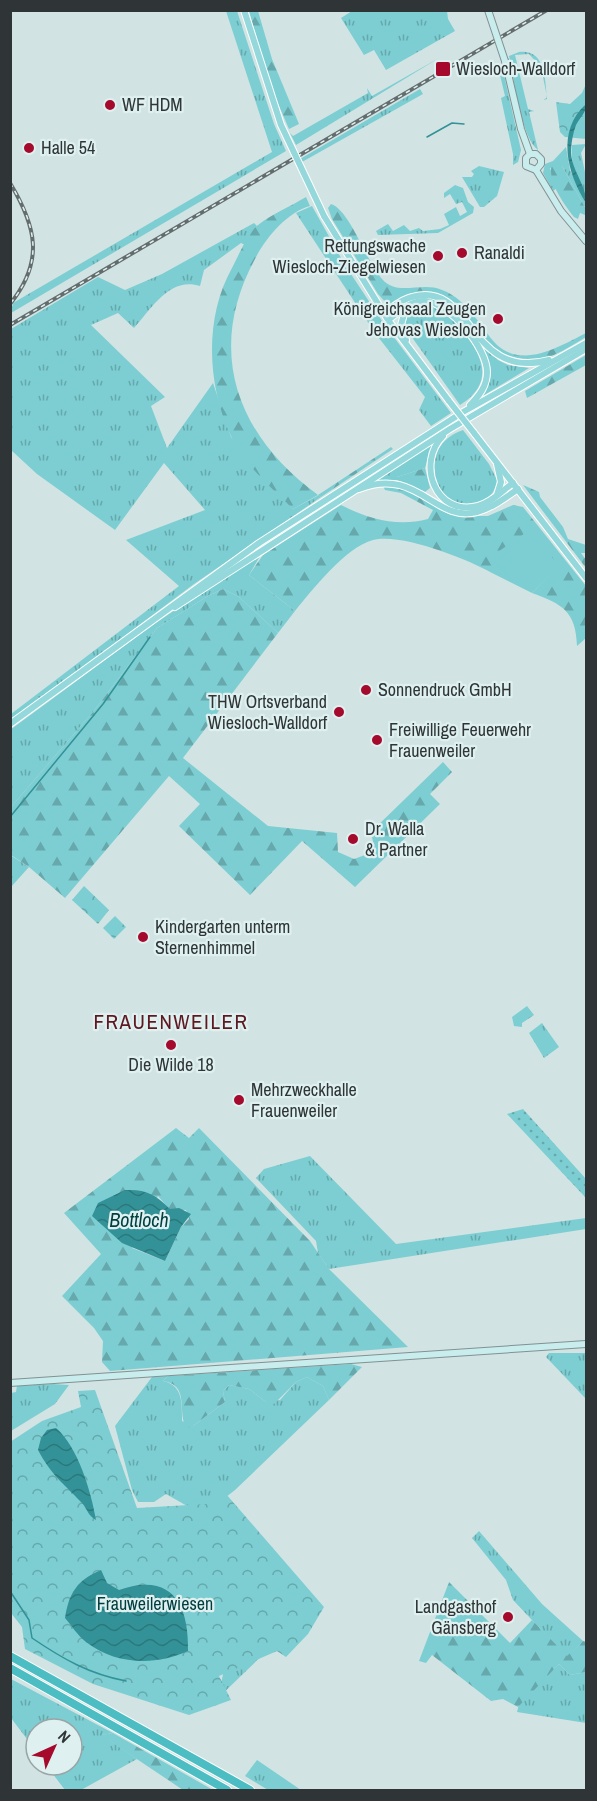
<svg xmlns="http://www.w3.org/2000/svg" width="597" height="1801" font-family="'Archivo Narrow',sans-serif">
<defs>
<pattern id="grass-tufts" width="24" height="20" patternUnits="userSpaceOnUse" patternTransform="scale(1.5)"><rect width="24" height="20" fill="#7cced2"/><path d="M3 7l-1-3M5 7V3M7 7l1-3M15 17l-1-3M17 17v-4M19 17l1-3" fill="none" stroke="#66a8ab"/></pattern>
<pattern id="forest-firs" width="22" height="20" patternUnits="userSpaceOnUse" patternTransform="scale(1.5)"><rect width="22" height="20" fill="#7cced2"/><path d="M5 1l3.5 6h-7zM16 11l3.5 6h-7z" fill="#66a8ab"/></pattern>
<pattern id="park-crowns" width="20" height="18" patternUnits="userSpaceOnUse" patternTransform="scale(1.5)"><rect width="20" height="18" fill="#7cced2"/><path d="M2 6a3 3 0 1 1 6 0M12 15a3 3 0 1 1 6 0" fill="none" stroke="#66a8ab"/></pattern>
<pattern id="garden-dots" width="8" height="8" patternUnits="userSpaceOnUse" patternTransform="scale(1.5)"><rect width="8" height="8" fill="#7cced2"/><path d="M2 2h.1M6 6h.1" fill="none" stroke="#66a8ab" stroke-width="1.8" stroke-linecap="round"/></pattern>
<pattern id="water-waves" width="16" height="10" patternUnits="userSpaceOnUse" patternTransform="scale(1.5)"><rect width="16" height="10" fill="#329297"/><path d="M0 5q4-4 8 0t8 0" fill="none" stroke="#2b787c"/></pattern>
</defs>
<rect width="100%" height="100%" fill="#d2e3e3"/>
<!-- grass -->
<g fill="url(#grass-tufts)">
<path d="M226,11h11l37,113 12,27 -275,162 2,-10 259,-151z"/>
<path d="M352,11h95l1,8 7,12 -69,39 -12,-20 -10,5 -23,-37z"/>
<path d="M519,52c27,-3 26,28 28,47l-3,1 3,-3 -6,-30 -12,-13 -14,1 13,54 6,2 -5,1 9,38c-17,-13 -24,-72 -29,-94z"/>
<path d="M439,58l-143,87 -6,-12 3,3 75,-43 -1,-5 5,8z"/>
<path d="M500,75h4l17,75 -3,12 -5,3v-11l-12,-56 4,-2z"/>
<path d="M420,89l3,5 -121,68 -2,-3z"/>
<path d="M586,144l-5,9 5,24v19c-9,-15 -16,-33 -14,-51z"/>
<path d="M566,147l4,23 16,33v6l-24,-43 -12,2 7,20 -4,3 -10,-18 2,-9 8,-3z"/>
<path d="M479,166l25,6 -7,24 -13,11h-4l-18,-30h10l2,-3 -3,-3z"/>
<path d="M455,185l8,3 5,14 6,5 -1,6 -35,20 -60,2 -2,-4 12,-7 5,7 11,-6 6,6 9,-3 4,3 17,-2 9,-4 -5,-11 12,-7 4,9 7,-4 -5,-10 -6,2 -6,-10 -6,4v-5z"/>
<path d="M312,206l33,59 39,59 67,89 -20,13 -12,-16 6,-13 -50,-64 -79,-120z"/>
<path d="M254,223l3,3 -12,19 -4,-2 -37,27 -4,16c-30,-10 -49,23 -66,42l-16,-15 -27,12 74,72 -14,9 16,42 46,-65 18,54 62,72 26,-14 2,2 -127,87 -183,137v-7l168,-128 -53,-46 79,-30 -41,-47 -49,67 -78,-56 -26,-24v-121l87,-52 27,13 37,-16z"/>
<path d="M431,298l17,6 50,56 10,5 21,3 -48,29 8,-28c-11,-20 -34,-74 -63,-69 -11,2 -23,11 -34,12l21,-13z"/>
<path d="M421,304l18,4 7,5c26,27 59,64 14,92l-56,-79 6,-16z"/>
<path d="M533,376l-209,130 -4,-1 147,-93z"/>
<path d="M463,430l26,34 8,16c-1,10 -6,17 -16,22 -43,20 -71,-54 -18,-72z"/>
<path d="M429,445h3l-7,23 -28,9v3l-22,1z"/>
<path d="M263,551l-14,24 46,36 -17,22 -39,-36 -16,-8 -15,7 -51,32 -64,84 -82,95 -1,-77 144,-106z"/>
<path d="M10,855l19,12 -18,20h-1z"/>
<path d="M542,1023l17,24 -15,11 -15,-25z"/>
<path d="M310,1156l86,88 190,-26v11l-257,40 -11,-16 -2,-12 -60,-63 8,-9z"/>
<path d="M549,1353h37v46l-40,-42z"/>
<path d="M168,1376l-5,5c20,4 19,22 19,40l11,5 32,-24 -2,-11 6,-6 20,4 17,13 14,-2 16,-18 11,-5 16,9 6,14 -94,90 -32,25 -37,-21 -12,8h-16l-6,-12 -17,-64 37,-49z"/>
<path d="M53,1384l16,1 -14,19 -44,27v-38l5,-1 1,-6z"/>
<path d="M479,1531l63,73 41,37 -16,16 -54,-57 -7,-20 -34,-42z"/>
<path d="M273,1645l-55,53 7,-33z"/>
<path d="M559,1664l11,11 16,-3v51l-69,-11 2,-8z"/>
<path d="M11,1679l102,54 -11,2 35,24 -56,31h-16l-19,-25h26v-36h-36v22l-25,-33z"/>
<path d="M257,1760l44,30h-33l-23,-14z"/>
</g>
<!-- forest -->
<g fill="url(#forest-firs)" fill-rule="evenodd">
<path d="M249,11h9l14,48 27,65 -10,5 -19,-44z"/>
<path d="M553,161l9,5 24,43 -1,6 -5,-2 -2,6 -4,-2c-11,-14 -29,-39 -21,-56z"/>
<path d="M306,197l4,9c-23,6 -45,33 -55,53 -50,92 -18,177 63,236l73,-48 2,2 -72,48 -3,-2 -25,14c-22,-22 -49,-44 -62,-73 -24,-51 -27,-118 1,-168 7,-13 15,-34 26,-43 14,-11 33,-19 48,-28z"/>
<path d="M331,204c19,6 36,59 51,75 15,18 40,2 60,11 14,5 23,15 32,26 8,9 14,20 23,29 27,24 63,1 89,-12v4c-15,9 -32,20 -49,24 -55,13 -62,-66 -111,-69 -14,-1 -26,8 -38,13l-10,-11 -46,-75 -4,-11z"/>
<path d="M586,355v10l-59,33 -2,-7z"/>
<path d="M425,468l5,20 -5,4 -28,-12v-3z"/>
<path d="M523,485l16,7 1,5 23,30 5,12 18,6v8h-5l5,7v8z"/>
<path d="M383,486l23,3 55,27h27l25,-11 10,2 63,79v52l-9,8c-1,-35 -15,-42 -45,-53l27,-27 -67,-10v17c-25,-14 -90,-40 -119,-33 -27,7 -61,50 -78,71l-46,-36 14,-20 78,-50c27,14 56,22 87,14l5,-9 -32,-17 -16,-3z"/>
<path d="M223,589l16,8 39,36 -95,125 85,68 69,7 1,19 16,7 11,-4 8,-13 -2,-10 72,-70 9,10 -22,22 10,10 -85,83 -53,-46 -52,54 -71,-69 21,-22 -31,-28 -104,122 -36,-31 -18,-12v-48l82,-95 64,-84 51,-32z"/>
<path d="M176,1128l13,10 10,-10 111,113 19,28 79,78 -298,24 -8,-9 1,-21 -9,-13 -32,-32 39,-42 -37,-41zM158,1196l12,14h16l3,9 -8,8 -16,34 -33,-13z"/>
<path d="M351,1364l11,3 -33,33 -6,-14 -16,-9 -11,5 -22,22 -8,-2 -17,-13 -20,-4 -6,6 2,11 -32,24 -7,2c-9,-18 4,-43 -23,-47l5,-5z"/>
<path d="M449,1582l61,61 22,-23 35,36 16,-15 3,1v30l-16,3 -11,-11 -41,43 -15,-8 -12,2 -59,-46 -6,8 -7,-2z"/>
<path d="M113,1733l100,57h-30l-82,-55z"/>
</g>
<!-- park -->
<g fill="url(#park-crowns)">
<path d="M586,84v55l-21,-2 -5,-5 -4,-30 14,2 12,-11z"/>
<path d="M84,886l25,24 -11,14 -26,-24z"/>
<path d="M115,916l11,11 -12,12 -11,-11z"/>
<path d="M527,1006l7,9 -12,8v4l-8,-1 -2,-9z"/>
<path d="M95,1390l42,118 69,-4 20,-10 98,113 -16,27 -22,23 -9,-6 -58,25 12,24 -42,15 -96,-31 -68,-35 -3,-22 -11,-14 -1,-171 32,-21 39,-14 -3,-16z"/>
</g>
<!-- garden -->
<path fill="url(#garden-dots)" d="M523,1109l63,70v19l-79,-84z"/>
<!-- pitch -->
<path fill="#7cced2" d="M528,531l32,35 -28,27 -40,-20v-17z"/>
<!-- water -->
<g fill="url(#water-waves)">
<path d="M586,104c1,8 -6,13 -10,21 -3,8 -5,19 -5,28 1,18 16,33 15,50 -19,-30 -30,-72 0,-99z"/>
<path d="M125,1190c21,-1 30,4 45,19l9,-1 12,6 -10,13 -16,34 -43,-18 -30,-27 6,-13z"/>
<path d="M56,1428c22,19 35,63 40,92 -8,-4 -9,-12 -15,-18 -19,-20 -29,-26 -43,-52l3,-12 6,-8z"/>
<path d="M101,1570l6,13 12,7c52,-18 70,13 69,61 -33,15 -72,14 -102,-9 -8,-6 -15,-17 -21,-24 4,-25 12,-38 36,-48z"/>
</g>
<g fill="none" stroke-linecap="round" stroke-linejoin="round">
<!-- stream -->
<g stroke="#329297" stroke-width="1.5">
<path d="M427,137l25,-14 12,1"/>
<path d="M10,817l93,-113 47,-67"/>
<path d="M10,1591l19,29 3,18c31,21 57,36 94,43"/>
</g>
<defs>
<g id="secondary">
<path d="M505,61l16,68 9,25"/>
<path d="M530,154l-4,4v8l10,4"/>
<path d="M530,154h6l5,5v5l-5,6"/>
<path d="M536,170l25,41 25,30"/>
<path d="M10,1383l576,-39"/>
</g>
<g id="primary">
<path d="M244,10l37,115"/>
<path d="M324,216l64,104 61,81"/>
<path d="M384,313c9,-6 18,-14 28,-16 62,-17 56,85 137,63"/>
<path d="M388,320c11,-8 23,-20 37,-19 25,2 62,47 62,71 0,14 -8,24 -17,33"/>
<path d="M406,340l-5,-15 5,-18"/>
<path d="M474,433l112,145"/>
<path d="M443,436c-27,27 -8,81 35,70 13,-3 24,-15 35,-23"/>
<path d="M497,464l4,18 -4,13"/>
<path d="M359,489c59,-23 75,34 118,23 15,-4 28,-14 41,-23"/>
<path d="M175,607l275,-178 136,-80"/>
<path d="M10,724l249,-181 204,-131 123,-69"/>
</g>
<g id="highway">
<path d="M10,1656l240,134"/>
<path d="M10,1668l217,122"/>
</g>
</defs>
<!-- secondary casing -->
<use href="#secondary" stroke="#829192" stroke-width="8"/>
<!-- primary casing -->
<use href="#primary" stroke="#fff" stroke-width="8"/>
<!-- highway casing -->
<use href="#highway" stroke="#fff" stroke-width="10"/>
<!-- secondary -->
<use href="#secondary" stroke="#c9eced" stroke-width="6"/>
<!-- primary -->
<use href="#primary" stroke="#94d8db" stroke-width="6"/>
<!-- highway -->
<use href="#highway" stroke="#4cbec3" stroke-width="8"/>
<defs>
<g id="rail">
<path d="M10,183c26,43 35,78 0,121"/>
<path d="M10,325l537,-315"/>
</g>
</defs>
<!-- rail casing -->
<use href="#rail" stroke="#646d6e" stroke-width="4"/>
<!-- rail -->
<use href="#rail" stroke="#dff0f0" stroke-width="1.5" stroke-dasharray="4.5" stroke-linecap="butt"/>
<defs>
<path id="secondary-bridge" d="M488,10l17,51"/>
<g id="primary-bridge">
<path d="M281,125l43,91"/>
<path d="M449,401l25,32"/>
</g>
</defs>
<!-- secondary-bridge casing -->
<use href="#secondary-bridge" stroke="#829192" stroke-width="8" stroke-linecap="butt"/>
<!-- primary-bridge casing -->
<use href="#primary-bridge" stroke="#fff" stroke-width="8" stroke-linecap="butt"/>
<!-- secondary-bridge -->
<use href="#secondary-bridge" stroke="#c9eced" stroke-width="6"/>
<!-- primary-bridge -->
<use href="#primary-bridge" stroke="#94d8db" stroke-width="6"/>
</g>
<!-- markers -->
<g fill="#a5092c" stroke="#dff0f0" stroke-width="2">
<rect x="435" y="61" width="16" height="16" rx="3"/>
<circle cx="110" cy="105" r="6"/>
<circle cx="29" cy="148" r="6"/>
<circle cx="462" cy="253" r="6"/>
<circle cx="438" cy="256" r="6"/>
<circle cx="498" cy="319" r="6"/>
<circle cx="366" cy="690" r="6"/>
<circle cx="339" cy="712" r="6"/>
<circle cx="377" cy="740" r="6"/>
<circle cx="353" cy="839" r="6"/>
<circle cx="143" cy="937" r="6"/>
<circle cx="171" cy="1045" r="6"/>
<circle cx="239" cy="1100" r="6"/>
<circle cx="508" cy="1617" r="6"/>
</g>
<g text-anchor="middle" stroke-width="4.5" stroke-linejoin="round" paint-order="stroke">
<!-- poi labels -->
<g font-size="18" fill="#2f3536" stroke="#dff0f0" text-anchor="start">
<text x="456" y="75">Wiesloch-Walldorf</text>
<text x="122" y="111">WF HDM</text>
<text x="41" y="154">Halle 54</text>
<text x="426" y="252" text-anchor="end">Rettungswache<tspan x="426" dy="21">Wiesloch-Ziegelwiesen</tspan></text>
<text x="474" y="259">Ranaldi</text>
<text x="486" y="315" text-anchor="end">Königreichsaal Zeugen<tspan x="486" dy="21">Jehovas Wiesloch</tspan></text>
<text x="378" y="696">Sonnendruck GmbH</text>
<text x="327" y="708" text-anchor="end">THW Ortsverband<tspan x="327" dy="21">Wiesloch-Walldorf</tspan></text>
<text x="389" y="736">Freiwillige Feuerwehr<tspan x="389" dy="21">Frauenweiler</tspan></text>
<text x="365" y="835">Dr. Walla<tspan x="365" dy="21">&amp; Partner</tspan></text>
<text x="155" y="933">Kindergarten unterm<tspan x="155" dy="21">Sternenhimmel</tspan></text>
<text x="171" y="1071" text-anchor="middle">Die Wilde 18</text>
<text x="251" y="1096">Mehrzweckhalle<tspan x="251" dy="21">Frauenweiler</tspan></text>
<text x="496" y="1613" text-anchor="end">Landgasthof<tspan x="496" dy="21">Gänsberg</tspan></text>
</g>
<!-- park labels -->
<g font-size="18" fill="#003d3f" stroke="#dff0f0">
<text x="155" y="1610">Frauweilerwiesen</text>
</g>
<!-- water labels -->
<g font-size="20" font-style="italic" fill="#013f41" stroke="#dff0f0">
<text x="139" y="1227">Bottloch</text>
</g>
<!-- quarter labels -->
<g font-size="21" letter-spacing="1.5" fill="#5e181f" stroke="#dff0f0">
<text x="171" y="1029">FRAUENWEILER</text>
</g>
</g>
<!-- border -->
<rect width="597" height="1801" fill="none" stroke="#2f3536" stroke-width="24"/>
<!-- north arrow -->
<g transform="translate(54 1747) rotate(45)"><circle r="28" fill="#dff0f0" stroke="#99a5a6" stroke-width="1.5"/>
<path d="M0-4.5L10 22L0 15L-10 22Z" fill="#a5092c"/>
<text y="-9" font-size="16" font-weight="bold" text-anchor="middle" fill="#2f3536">N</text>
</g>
</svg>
